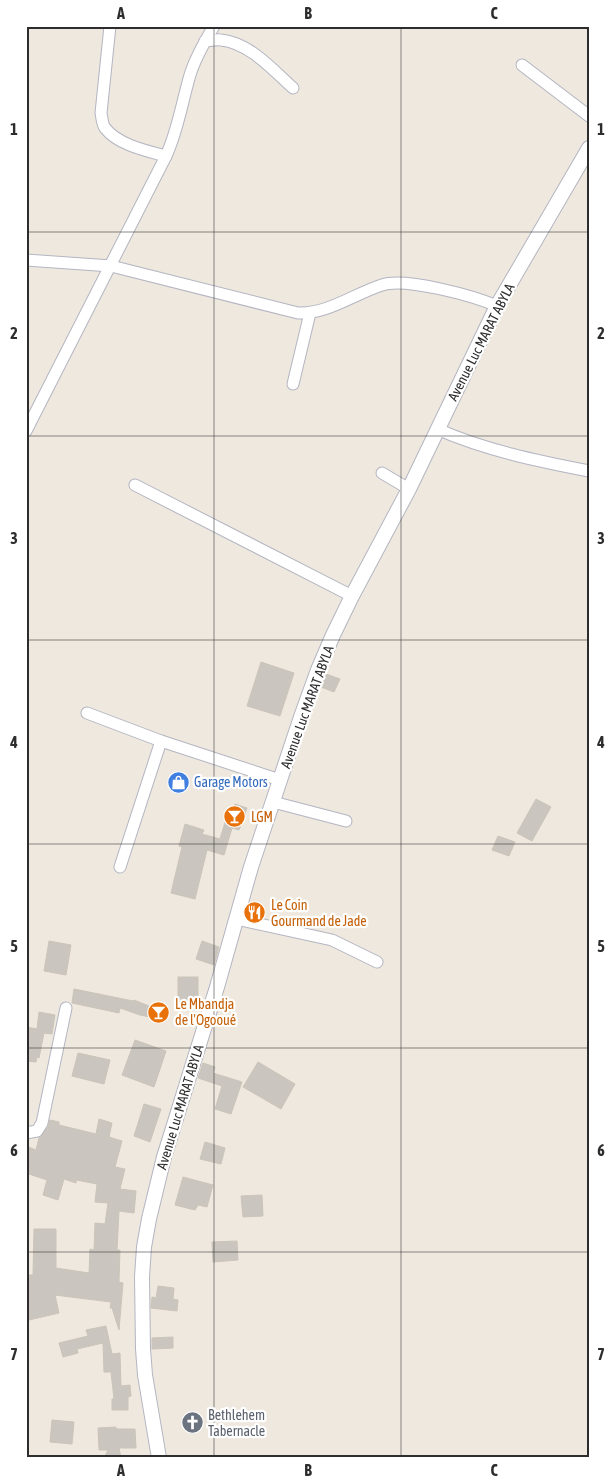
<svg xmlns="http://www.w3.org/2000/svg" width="615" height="1484" font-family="'Asap Condensed',sans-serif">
<rect width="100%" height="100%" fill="#efe8df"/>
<!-- building -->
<g fill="#cac5be" stroke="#cbc4b8">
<path d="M261,662l33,11 -14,43 -33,-10z"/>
<path d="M326,674l14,5 -6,13 -13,-5z"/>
<path d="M536,799l15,8 -19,34 -15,-8z"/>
<path d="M235,804l12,4 -8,22 -7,-2 -8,27 -17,-5 -12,49 -24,-6 11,-46 -3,-1 6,-22 19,6 -2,4 18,5 9,-30 4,1z"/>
<path d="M498,836l17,6 -6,14 -17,-6z"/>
<path d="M49,941l22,4 -5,30 -22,-4z"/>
<path d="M202,941l17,6 -5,18 -18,-6z"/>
<rect x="178" y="977" width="20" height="24"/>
<path d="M74,989l59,12 1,-1 20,8 1,-4 11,2 -2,14 -24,-5 -20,-7 -1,5 -47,-10z"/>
<path d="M39,1012l16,3 -3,19 -8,-1 -5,25 -2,-1 -1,5 -10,-1v-34l11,2z"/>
<path d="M135,1040l31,11 -12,36 -32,-12z"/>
<path d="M78,1053l32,7 -6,24 -32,-8z"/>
<path d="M258,1062l37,22 -14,25 -38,-22z"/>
<path d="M203,1063l12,4 -2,6 29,9 -11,32 -16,-5 7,-23 -24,-8z"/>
<path d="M144,1104l17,5 -11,33 -16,-6z"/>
<path d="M99,1119l13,4 -3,14 13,4 -7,26 10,2 -5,20 16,2 -2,22 -15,-2 -2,39h3l-1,32 4,1 -4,47 -7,-22h-2l1,-6 -56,-7 4,18 -30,7 -3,-12v-33h7l1,-46h22v39l33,5 1,-24 4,1 1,-27 10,1 3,-21 -13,-1 2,-18 -21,-4v3l-12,-4 -6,21 -15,-5 4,-15 -21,-7v-27l10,4 3,-12 9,-11 2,-7 9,2v3l37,9z"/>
<path d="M205,1142l20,6 -4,16 -21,-5z"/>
<path d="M183,1177l30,8 -6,22 -9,-2 -3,5 -20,-5z"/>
<path d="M262,1195l1,21 -20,1 -2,-21z"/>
<path d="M237,1241l1,19 -25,2 -1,-20z"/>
<path d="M158,1286l16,2 -1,11 5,1 -1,11 -26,-3 1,-11 4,1z"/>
<path d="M106,1326l6,28 8,-1 1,33 9,-1 1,11 -3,1v13h-16v-11h2l-3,-27h-7l-1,-29 -26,6 1,4 -15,4 -4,-14 29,-7 -2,-6z"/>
<path d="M173,1337v11l-21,1v-11z"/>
<path d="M52,1420l22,2 -2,22 -22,-2z"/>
<path d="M116,1427v2h19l1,19h-17l2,10h-17l4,-8h-9l-1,-22z"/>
</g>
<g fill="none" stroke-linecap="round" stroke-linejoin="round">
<defs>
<g id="minor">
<path d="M110,26l-9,87c1,4 1,11 4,15 13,17 42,23 61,28"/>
<path d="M205,41c5,0 11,-2 16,-1 29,3 52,30 72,48"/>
<path d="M522,65l67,51"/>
<path d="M26,260l85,6 187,47c30,1 56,-19 84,-28 23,-8 92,11 115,21"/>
<path d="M293,384l17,-71"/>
<path d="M437,429c48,21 100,32 152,42"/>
<path d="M26,431l140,-275c12,-26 16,-54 24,-81 5,-17 15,-34 24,-49"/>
<path d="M382,473l27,16"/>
<path d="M135,485l217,111"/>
<path d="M87,713l74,28 119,39"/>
<path d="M273,802l73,19"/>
<path d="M120,867l41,-126"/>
<path d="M236,919l96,21 45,22"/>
<path d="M26,1133l11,-2 5,-8 24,-115"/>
</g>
<path id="tertiary" d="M159,1458l-14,-83 -2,-26 -1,-72 2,-30 5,-28 15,-62 53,-170 34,-120 50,-150 17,-47 15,-35 19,-39 57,-107 88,-183 92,-158"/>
</defs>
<!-- minor casing -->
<use href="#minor" stroke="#b3b5c1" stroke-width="13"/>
<!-- tertiary casing -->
<use href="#tertiary" stroke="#b3b5c1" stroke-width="16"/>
<!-- minor -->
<use href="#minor" stroke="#fff" stroke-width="11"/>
<!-- tertiary -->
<use href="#tertiary" stroke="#fff" stroke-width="14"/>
</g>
<!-- grid -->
<path fill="none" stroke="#2d2d2d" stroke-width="1" stroke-opacity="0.55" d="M214,26v1432M401,26v1432M26,232h563M26,436h563M26,640h563M26,844h563M26,1048h563M26,1252h563"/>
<!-- icons -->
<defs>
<symbol id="shop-disc" viewBox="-11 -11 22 22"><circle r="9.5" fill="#3f7fe0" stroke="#fff"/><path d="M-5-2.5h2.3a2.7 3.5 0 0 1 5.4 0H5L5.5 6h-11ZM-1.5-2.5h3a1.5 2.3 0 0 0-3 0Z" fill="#fff"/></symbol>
<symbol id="bar-disc" viewBox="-11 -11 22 22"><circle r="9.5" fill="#e8710a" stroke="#fff"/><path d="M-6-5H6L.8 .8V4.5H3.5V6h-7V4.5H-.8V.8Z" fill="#fff"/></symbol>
<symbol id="restaurant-disc" viewBox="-11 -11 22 22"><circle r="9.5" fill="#e8710a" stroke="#fff"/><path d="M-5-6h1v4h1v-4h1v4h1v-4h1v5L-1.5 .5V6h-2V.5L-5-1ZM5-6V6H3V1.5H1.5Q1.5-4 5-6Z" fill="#fff"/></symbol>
<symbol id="church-disc" viewBox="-11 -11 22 22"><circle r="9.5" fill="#6b7280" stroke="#fff"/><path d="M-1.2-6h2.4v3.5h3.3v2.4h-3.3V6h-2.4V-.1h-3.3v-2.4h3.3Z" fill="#fff"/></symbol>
</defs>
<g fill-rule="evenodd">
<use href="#shop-disc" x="166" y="770" width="25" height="25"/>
<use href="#bar-disc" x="222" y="804" width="25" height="25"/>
<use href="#restaurant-disc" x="242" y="900" width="25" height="25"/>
<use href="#bar-disc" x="146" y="1000" width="25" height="25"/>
<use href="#church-disc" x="180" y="1410" width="25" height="25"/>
</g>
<g text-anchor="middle" stroke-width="4.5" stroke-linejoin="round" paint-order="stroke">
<!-- street labels -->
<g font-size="14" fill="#2d2d2d" stroke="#fff">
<text transform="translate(481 342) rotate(-63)" y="5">Avenue Luc MARAT ABYLA</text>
<text transform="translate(307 707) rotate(-70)" y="5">Avenue Luc MARAT ABYLA</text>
<text transform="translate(180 1107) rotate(-73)" y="5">Avenue Luc MARAT ABYLA</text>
</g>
<!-- shop labels -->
<g font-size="14" fill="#366cbe" stroke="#fff" text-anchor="start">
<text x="194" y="787">Garage Motors</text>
</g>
<!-- food labels -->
<g font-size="14" fill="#c56008" stroke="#fff" text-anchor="start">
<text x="251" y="822">LGM</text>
<text x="271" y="910">Le Coin<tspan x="271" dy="16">Gourmand de Jade</tspan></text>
<text x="175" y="1009">Le Mbandja<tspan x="175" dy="16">de l'Ogooué</tspan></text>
</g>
<!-- worship labels -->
<g font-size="14" fill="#5b616d" stroke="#fff" text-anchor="start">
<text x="208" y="1420">Bethlehem<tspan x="208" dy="16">Tabernacle</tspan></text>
</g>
</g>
<!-- border -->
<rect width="615" height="1484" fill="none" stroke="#ffffff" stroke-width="55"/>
<rect x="28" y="28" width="560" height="1428" fill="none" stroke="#2d2d2d" stroke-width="2"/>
<g font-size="16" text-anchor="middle" font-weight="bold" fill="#2d2d2d">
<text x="121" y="19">A</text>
<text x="308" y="19">B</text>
<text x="494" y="19">C</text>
<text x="14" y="135">1</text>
<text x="601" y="135">1</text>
<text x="14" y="339">2</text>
<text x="601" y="339">2</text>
<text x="14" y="544">3</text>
<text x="601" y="544">3</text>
<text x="14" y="748">4</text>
<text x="601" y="748">4</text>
<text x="14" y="952">5</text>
<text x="601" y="952">5</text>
<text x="14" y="1156">6</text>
<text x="601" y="1156">6</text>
<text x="14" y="1360">7</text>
<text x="601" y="1360">7</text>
<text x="121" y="1476">A</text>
<text x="308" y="1476">B</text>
<text x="494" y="1476">C</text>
</g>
</svg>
